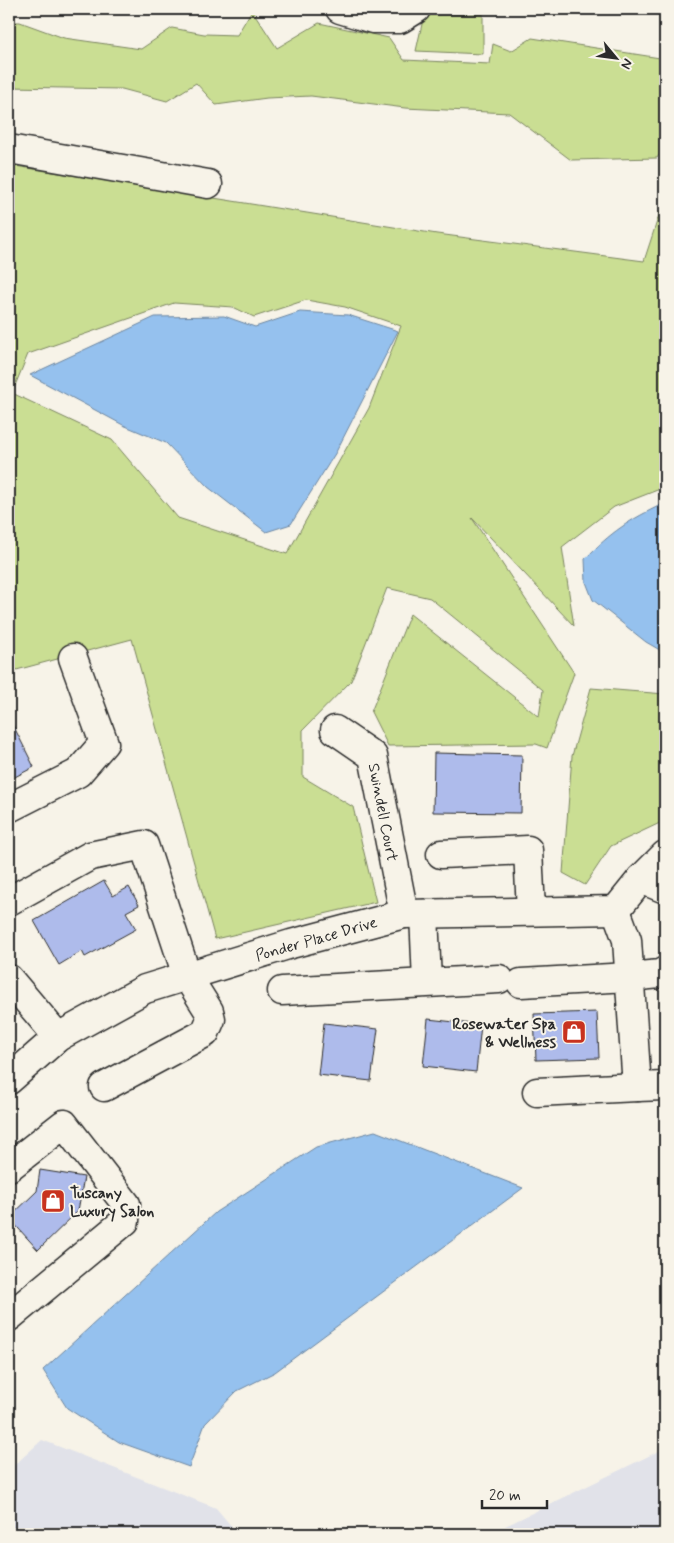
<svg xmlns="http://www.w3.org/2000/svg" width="674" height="1543" font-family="Mynerve,sans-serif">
<rect width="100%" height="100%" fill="#f7f3e8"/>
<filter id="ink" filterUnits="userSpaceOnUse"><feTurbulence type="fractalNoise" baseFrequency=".02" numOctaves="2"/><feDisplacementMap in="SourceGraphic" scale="10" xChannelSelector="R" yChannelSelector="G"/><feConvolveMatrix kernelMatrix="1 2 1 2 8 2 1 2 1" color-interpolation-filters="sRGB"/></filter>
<g filter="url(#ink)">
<!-- built -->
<g fill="#e1e2e9">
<path d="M42,1440l174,68 22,26h-229v-64z"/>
<path d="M665,1448v86h-176z"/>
</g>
<!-- green -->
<g fill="#cade93" stroke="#7a845f" fill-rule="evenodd">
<path d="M252,10l25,38 42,-25 70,15 15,22 86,4 3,-20 18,7 21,-13 128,20 5,-11v11h-4l4,11v78l-8,11 -86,2 -62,-47 -104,-5 -94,-12 -44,2 -51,7 -20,-22 -29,18 -45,-12 -113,-2v-65h11l44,16 77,11 31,-21 32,6 33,1z"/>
<path d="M483,14v40l-67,-3 8,-36z"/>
<path d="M9,165l428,69 207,27 16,-49 5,1v274l-51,20 -52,40 12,79 -102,-108 102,155 -27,75 -11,-4 -148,2 -17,-34 39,-98 129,103 4,-27 -113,-92 -43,-10 -36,93 -48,49v47l50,30 23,95 -161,37 -83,-300 -123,33zM306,300l39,7 56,19 -32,82 -82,146 -109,-36 -66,-78 -100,-47 16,-39 146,-51 59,4 21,10z"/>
<path d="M591,688l74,6v124l-3,4 -51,24 -26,39 -22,-12 9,-117z"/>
</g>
<!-- water -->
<g fill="#95c1ee" stroke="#6b85a0">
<path d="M300,312l48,3 50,16 -62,121 -45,72 -25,8 -58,-45 -42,-44 -43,-18 -93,-50 125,-58 69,-1 31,11z"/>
<path d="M663,504h2v149l-19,-11 -53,-42 -7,-18 -1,-23c26,-27 44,-39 78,-55z"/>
<path d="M375,1131l148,57 -248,184 -38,19 -32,33 -16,43 -70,-25 -52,-34 -24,-38 173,-158 100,-65z"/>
</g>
<!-- building -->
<g fill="#aebbeb" stroke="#2b2b2b">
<path d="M9,717l25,50 -25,13z"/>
<path d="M434,753l88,2 -1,58 -88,-1z"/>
<path d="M104,881l9,15 16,-9 10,18 -13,7 10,17 -51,28 -3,-6 -23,14 -25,-44z"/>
<path d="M597,1012l2,46 -63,2 -2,-46z"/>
<path d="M428,1019l53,6 -5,47 -53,-6z"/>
<path d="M324,1023l54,6 -7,52 -53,-6z"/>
<path d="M40,1170l44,7 -6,34 -40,39 -29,-32 28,-27z"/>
</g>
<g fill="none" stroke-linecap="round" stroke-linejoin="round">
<defs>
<g id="minor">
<path d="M340,9l33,10h27l16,-10"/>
<path d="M9,149l199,35"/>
<path d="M335,730l38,26 31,158"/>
<path d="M9,808l69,-35 26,-30 -31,-85"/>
<path d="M441,854l87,-4 3,61"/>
<path d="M641,879l24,10"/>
<path d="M9,901l81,-45 54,-11 43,131 22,35 2,8 -6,14 -101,54"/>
<path d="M616,910l11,30 10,147 28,-1"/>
<path d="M424,914l3,68"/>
<path d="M9,979l49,58"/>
<path d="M521,983l108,-6 31,-3 5,-3"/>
<path d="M282,991l217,-12"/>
<path d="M9,1080l49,-43 87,-48 146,-45 113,-30 212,-4 25,-31 24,-24"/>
<path d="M537,1092l100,-5"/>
<path d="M9,1167l55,-43 62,80 -1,17 -116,96"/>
</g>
</defs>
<!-- minor casing -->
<use href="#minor" stroke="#2b2b2b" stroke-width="31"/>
<!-- minor -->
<use href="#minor" stroke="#f7f3e8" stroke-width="28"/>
</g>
</g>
<!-- icons -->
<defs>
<symbol id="shop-square" viewBox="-11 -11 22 22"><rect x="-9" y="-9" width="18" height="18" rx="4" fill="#c8321e" stroke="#f7f3e8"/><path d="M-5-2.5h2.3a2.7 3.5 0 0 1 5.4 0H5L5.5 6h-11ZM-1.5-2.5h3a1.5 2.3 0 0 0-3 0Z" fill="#fff"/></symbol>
</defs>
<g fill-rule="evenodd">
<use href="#shop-square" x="560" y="1018" width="28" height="28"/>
<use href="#shop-square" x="39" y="1187" width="28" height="28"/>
</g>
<g text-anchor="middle" stroke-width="4" stroke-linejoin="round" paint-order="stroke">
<!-- street labels -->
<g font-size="16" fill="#2b2b2b" stroke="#f7f3e8">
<text transform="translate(384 812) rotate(79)" y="6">Swindell Court</text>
<text transform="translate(316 938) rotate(-16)" y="6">Ponder Place Drive</text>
</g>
<!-- poi labels -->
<g font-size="16" font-weight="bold" fill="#2b2b2b" stroke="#f7f3e8" text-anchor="end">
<text x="556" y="1029">Rosewater Spa<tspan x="556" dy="18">&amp; Wellness</tspan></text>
<text x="70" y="1198" text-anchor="start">Tuscany<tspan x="70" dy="18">Luxury Salon</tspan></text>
</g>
</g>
<!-- margin -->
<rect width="674" height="1543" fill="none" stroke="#f7f3e8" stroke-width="30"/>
<rect x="15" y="15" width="644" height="1513" fill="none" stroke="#2b2b2b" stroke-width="2" filter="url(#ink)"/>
<!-- north arrow -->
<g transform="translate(616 58) rotate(119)" stroke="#f7f3e8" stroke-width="4" paint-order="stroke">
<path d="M0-4L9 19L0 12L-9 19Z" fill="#2b2b2b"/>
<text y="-8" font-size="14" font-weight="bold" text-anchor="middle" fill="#2b2b2b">N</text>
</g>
<!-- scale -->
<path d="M482 1500v8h65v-8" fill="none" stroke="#2b2b2b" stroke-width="2.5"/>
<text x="489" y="1500" font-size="15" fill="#2b2b2b" stroke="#f7f3e8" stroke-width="4" paint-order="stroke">20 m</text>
</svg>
